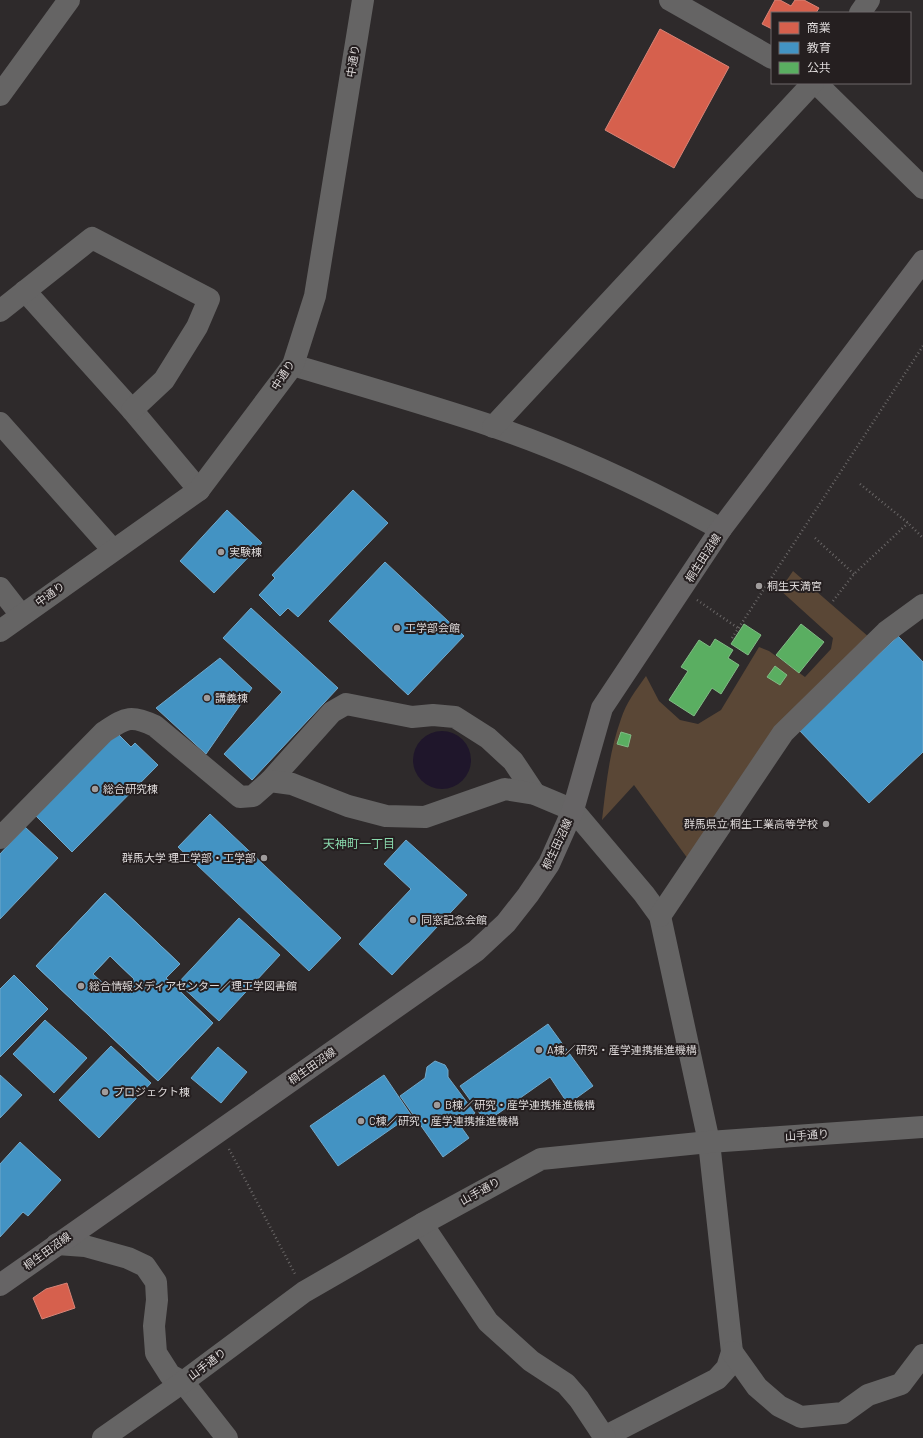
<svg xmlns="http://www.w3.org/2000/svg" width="923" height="1438" font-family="Barlow,'Noto Sans JP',sans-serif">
<rect width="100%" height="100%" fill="#2e2a2b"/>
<!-- green -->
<path fill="#5a4736" d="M793,571l77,67 -182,221 -54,-74 -32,35c4,-34 7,-68 19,-101 5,-16 15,-29 25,-43l13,25 21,19 18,4 23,-14 38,-63 10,4 36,26 26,-28 2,-11 -53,-48z"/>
<!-- water -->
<circle fill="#1f162b" cx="442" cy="760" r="29"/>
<!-- shops -->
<g fill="#d6604d" stroke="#d88477">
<path d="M775,0h5l11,6 4,-6h9l15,8 -3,5h-44v16l-10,-5z"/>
<path d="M660,29l69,38 -55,101 -69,-38z"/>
<path d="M67,1283l8,25 -33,11 -9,-21 13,-9z"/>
</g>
<!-- schools -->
<g fill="#4393c3" stroke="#71a8ca" fill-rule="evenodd">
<path d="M353,490l35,33 -90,94 -10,-9 -8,8 -21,-21 16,-17 -3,-3z"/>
<path d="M227,510l35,33 -48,50 -34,-32z"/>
<path d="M385,562l79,74 -56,59 -79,-74z"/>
<path d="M251,608l87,80 -86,92 -28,-26 58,-62 -59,-54z"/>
<path d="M898,636l25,26v90l-54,51 -70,-73z"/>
<path d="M220,658l32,30 -46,66 -50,-46z"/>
<path d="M114,730l17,17 4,-4 23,22 -86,87 -39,-39z"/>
<path d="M210,814l131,124 -32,33 -131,-124z"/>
<path d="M25,827l33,31 -58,61v-65z"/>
<path d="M406,840l61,55 -75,80 -33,-31 52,-55 -27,-25z"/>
<path d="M105,893l75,71 -14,14 47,45 -55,58 -122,-115zM110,956l24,23 -9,9 -4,-4 -8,9 -20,-19z"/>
<path d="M105,893l75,71 -14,14 47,45 -55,58 -122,-115zM110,956l24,23 -9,9 -4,-4 -8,9 -20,-19z"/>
<path d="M239,918l41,37 -61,66 -41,-38z"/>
<path d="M14,975l34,34 -48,48v-68z"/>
<path d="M45,1020l42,38 -33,35 -41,-39z"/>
<path d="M548,1024l45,62 -25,18 -18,-27 -64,45 -26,-36z"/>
<path d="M111,1046l40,37 -52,55 -40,-38z"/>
<path d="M218,1047l29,25 -26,31 -30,-25z"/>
<path d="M435,1061l10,4 3,5v7l27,36 -16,11 10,14 -26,19 -43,-61 25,-18 2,-11z"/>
<path d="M0,1075l22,20 -22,23z"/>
<path d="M384,1075l27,40 -73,51 -28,-40z"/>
<path d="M20,1142l41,38 -33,36 -5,-4 -23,25v-73z"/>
</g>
<!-- public -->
<g fill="#5aae61" stroke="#81bb85">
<path d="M744,624l17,11 -13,20 -17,-11z"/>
<path d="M801,624l23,18 -25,31 -23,-18z"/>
<path d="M715,639l18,11 -5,8 11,7 -18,29 -9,-6 -18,28 -25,-16 19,-29 -7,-4 18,-27 11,7z"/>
<path d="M775,666l12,9 -7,10 -13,-8z"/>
<path d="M621,732l10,3 -3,12 -11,-3z"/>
</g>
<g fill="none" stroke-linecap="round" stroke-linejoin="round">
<!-- path -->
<g stroke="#6a6767" stroke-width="2.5" stroke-dasharray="1 3" stroke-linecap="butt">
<path d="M860,484l48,39 15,15"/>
<path d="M815,538l39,36"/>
<path d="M697,600l41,28"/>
<path d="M833,601l21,-27 54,-51"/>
<path d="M732,638l191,-292"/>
<path d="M229,1149l66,125"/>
</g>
<!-- minor -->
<g stroke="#656464" stroke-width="22">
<path d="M670,0l102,58"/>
<path d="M860,13l9,-13"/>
<path d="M816,83l107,105"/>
<path d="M0,95l69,-95"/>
<path d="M25,291l107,119 67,80"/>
<path d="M0,311l92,-73 117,61 -12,28 -33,53 -32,30"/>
<path d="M293,365c66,20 133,39 199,61 80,27 156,63 229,103"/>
<path d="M0,423l113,127"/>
<path d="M493,427l320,-344"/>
<path d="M0,588l21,27"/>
<path d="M0,631l199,-141 94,-125 22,-69 48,-296"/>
<path d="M270,781l62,-69 14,-8 66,13 21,-2 22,2 33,21 25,23 22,33"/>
<path d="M0,838l104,-106c22,-14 26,-18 51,-6l85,71 13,-1 17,-15 22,3 56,22 38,10 39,1 80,-28 30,5 38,16 71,84 16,22 49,226 23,210 -5,16 -10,11 -113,58"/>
<path d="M660,916l123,-183 103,-101 37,-27"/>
<path d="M422,1224l66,98 43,39 35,23 13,15 26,39"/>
<path d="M57,1244l28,2 43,12 17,8 11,16 1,18 -3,26 2,27 14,22 13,7 44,56"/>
<path d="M732,1352l25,35 22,19 22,11 42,-4 25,-18 33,-11 22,-29"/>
<path d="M103,1438l80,-56 121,-90 118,-68 119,-65 168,-17 214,-15"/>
</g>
<!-- major -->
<path stroke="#666465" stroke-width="22" d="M0,1285l476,-334 30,-28 22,-28 21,-31 24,-54 29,-102 119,-179 202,-268"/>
</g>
<!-- markers -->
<g fill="#a09c9c" stroke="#251f20" stroke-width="1.5">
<circle cx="221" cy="552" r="4"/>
<circle cx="759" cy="586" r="4"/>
<circle cx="397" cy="628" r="4"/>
<circle cx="207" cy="698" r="4"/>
<circle cx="95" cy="789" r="4"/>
<circle cx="826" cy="824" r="4"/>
<circle cx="264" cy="858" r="4"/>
<circle cx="413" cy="920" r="4"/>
<circle cx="81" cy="986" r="4"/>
<circle cx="539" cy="1050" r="4"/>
<circle cx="105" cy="1092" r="4"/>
<circle cx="437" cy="1105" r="4"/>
<circle cx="361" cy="1121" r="4"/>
</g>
<g text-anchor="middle" stroke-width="4" stroke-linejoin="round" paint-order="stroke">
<!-- street labels -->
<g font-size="11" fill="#ddd9d9" stroke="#251f20">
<text transform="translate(353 61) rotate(-81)" y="4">中通り</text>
<text transform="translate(283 375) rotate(-57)" y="4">中通り</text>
<text transform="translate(703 558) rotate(-57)" y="4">桐生田沼線</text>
<text transform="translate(50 594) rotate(-35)" y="4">中通り</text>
<text transform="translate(557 844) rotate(-65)" y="4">桐生田沼線</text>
<text transform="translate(312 1066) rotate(-35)" y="4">桐生田沼線</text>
<text transform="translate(807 1135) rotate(-4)" y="4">山手通り</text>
<text transform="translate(480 1191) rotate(-29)" y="4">山手通り</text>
<text transform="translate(47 1251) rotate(-36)" y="4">桐生田沼線</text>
<text transform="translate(207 1364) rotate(-37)" y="4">山手通り</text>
</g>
<!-- poi labels -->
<g font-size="11" fill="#ddd9d9" stroke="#251f20" text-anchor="start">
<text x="229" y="556">実験棟</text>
<text x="767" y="590">桐生天満宮</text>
<text x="405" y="632">工学部会館</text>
<text x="215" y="702">講義棟</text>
<text x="103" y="793">総合研究棟</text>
<text x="818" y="828" text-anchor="end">群馬県立 桐生工業高等学校</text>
<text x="256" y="862" text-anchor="end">群馬大学 理工学部・工学部</text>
<text x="421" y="924">同窓記念会館</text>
<text x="89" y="990">総合情報メディアセンター／理工学図書館</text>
<text x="547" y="1054">A棟／研究・産学連携推進機構</text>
<text x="113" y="1096">プロジェクト棟</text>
<text x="445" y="1109">B棟／研究・産学連携推進機構</text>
<text x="369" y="1125">C棟／研究・産学連携推進機構</text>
</g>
<!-- neighbourhood labels -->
<g font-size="12" fill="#8ad9ad" stroke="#251f20">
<text x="359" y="848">天神町一丁目</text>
</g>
</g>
<!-- legend -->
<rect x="771" y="12" width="140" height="72" fill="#251f20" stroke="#6f696a"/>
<rect x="779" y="22" width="20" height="12" fill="#d6604d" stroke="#6f696a"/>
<text x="807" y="32" font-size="12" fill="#ddd9d9">商業</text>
<rect x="779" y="42" width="20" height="12" fill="#4393c3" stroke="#6f696a"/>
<text x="807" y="52" font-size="12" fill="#ddd9d9">教育</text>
<rect x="779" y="62" width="20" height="12" fill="#5aae61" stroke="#6f696a"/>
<text x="807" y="72" font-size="12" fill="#ddd9d9">公共</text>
</svg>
